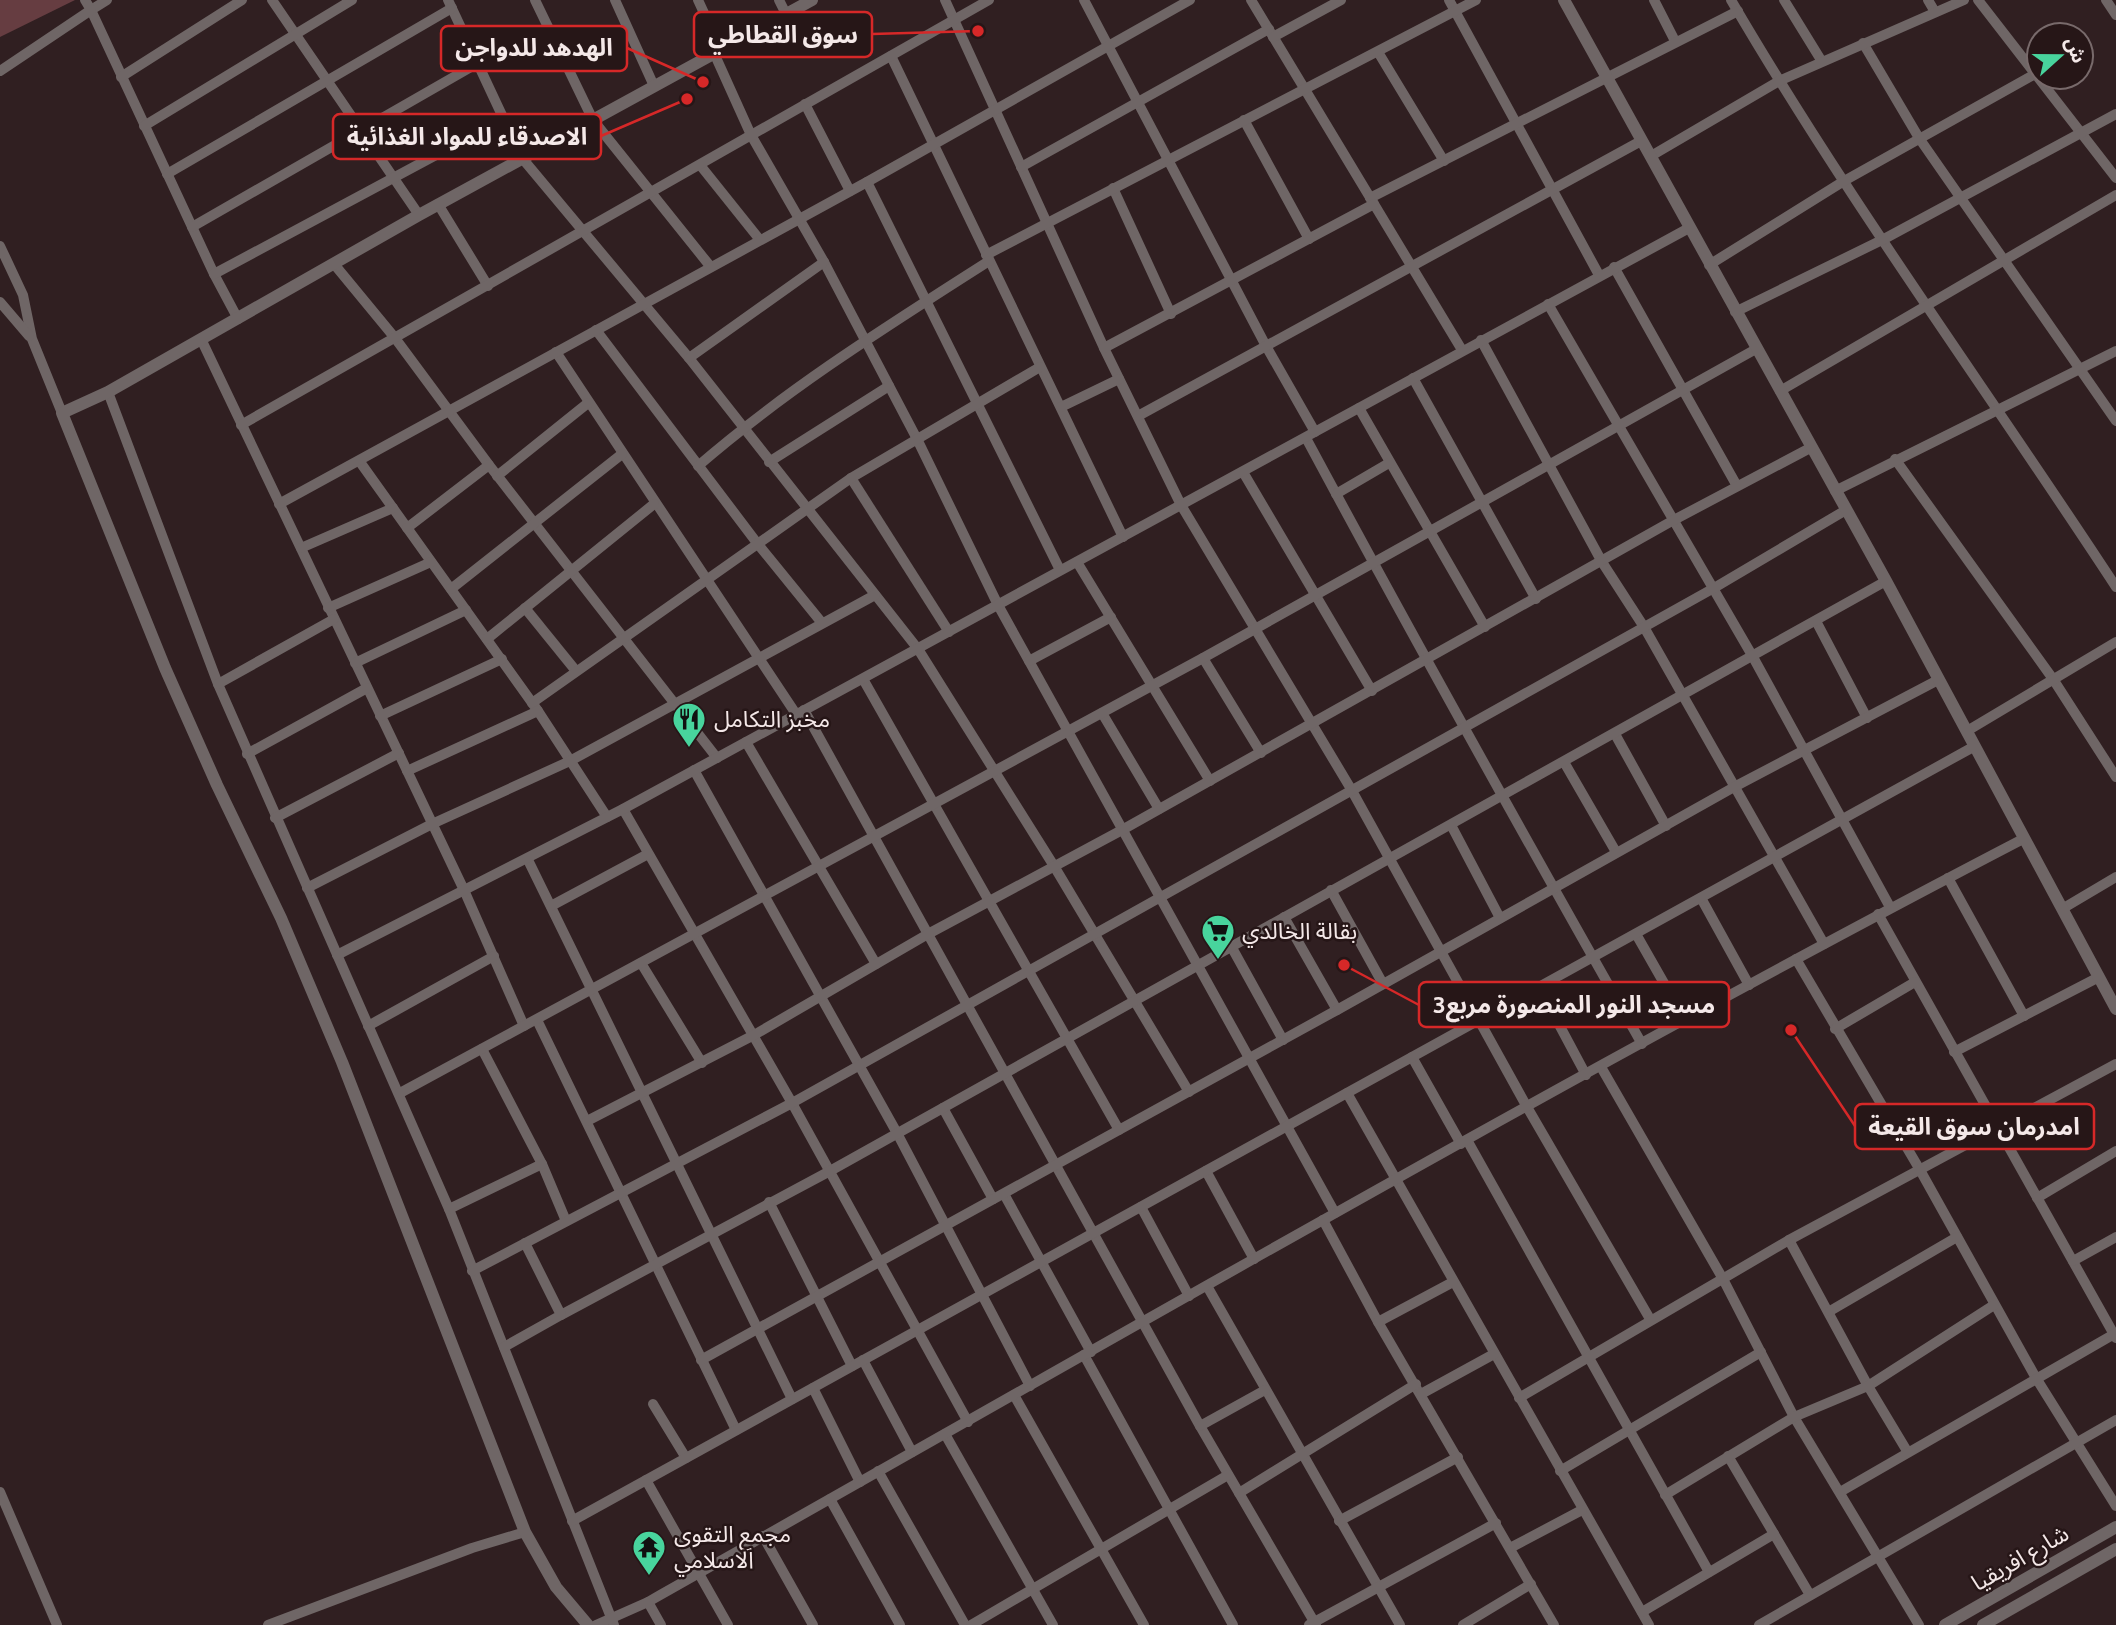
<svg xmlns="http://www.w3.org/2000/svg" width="2116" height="1625" font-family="Cabin,'Noto Sans Arabic',sans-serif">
<rect width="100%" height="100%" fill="#301f21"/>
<!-- green -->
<path fill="#663d41" d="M0,0h75l-75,37z"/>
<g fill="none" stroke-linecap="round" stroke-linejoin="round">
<!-- minor -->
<g stroke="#6f6666" stroke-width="10">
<path d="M107,0l-16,10 123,264 24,45"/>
<path d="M272,0l147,215"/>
<path d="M448,0l74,158 167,200 229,291 136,217 135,226"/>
<path d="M535,0l58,120 117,146"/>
<path d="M615,0l39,86"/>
<path d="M698,0l23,50"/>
<path d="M779,0l7,14"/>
<path d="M945,0l159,348 77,157 170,284 176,318 123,212"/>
<path d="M1084,0l182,346 49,86"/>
<path d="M1251,0l211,350"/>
<path d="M1449,0l150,275"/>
<path d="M1654,0l21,41"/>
<path d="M1731,0c118,202 257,391 385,587"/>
<path d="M1784,0l37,60"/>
<path d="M1928,0l7,12"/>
<path d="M1978,0l138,178"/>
<path d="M2106,0l10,15"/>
<path d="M1273,37l68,-37"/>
<path d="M1863,43l56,95 197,283"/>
<path d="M1378,52l66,109"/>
<path d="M714,53l37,82 73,127 93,177 81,166 337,608"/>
<path d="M891,56l232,481"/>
<path d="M0,71l91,-61 -6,-10"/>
<path d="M121,77l121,-77"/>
<path d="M805,104l45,87"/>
<path d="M1244,120l65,119"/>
<path d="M144,126l208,-126"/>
<path d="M1651,156l128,-75 185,-81"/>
<path d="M700,165l60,75"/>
<path d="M1021,167l248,-138"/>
<path d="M167,174l285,-166"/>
<path d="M867,182l193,388"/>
<path d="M1113,188l58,126"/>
<path d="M1370,198l368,-187"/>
<path d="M438,204l50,82"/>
<path d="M192,227l286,-164"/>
<path d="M0,246l23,49 9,44 30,74"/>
<path d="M986,255l490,-255"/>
<path d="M334,264l61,74 94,127 228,293"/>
<path d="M1709,265l135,-84 191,-107"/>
<path d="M1614,267l123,219"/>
<path d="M214,274l291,-156"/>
<path d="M0,302l29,34"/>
<path d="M1548,304l205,353 137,250"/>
<path d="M1735,312l149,-73 232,-125"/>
<path d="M596,330l161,213 65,80"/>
<path d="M201,339l263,551 60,136"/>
<path d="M1481,340l121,222 42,65 180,317"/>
<path d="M1104,348l270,-144"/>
<path d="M556,352l240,362"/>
<path d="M689,358l135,-96"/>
<path d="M1413,378l123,221"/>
<path d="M1780,391l336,-196"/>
<path d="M108,392l110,292 231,525 165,416"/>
<path d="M1061,407l58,-28"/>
<path d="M1359,408l126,219"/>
<path d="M1138,416l503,-275"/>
<path d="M241,425l748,-425"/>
<path d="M1306,438c109,203 222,405 336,606"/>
<path d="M1895,459l158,220 63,98"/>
<path d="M360,462l178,249 69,106"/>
<path d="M769,462l120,-76"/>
<path d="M698,466c90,-78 191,-141 291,-205"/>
<path d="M1243,472l129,219"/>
<path d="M497,476l91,-73"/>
<path d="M851,478l98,154"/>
<path d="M1835,491l281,-140"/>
<path d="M1336,494l53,-31"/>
<path d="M279,504l588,-322 323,-182"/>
<path d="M407,528l82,-63"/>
<path d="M301,548l92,-40"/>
<path d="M1077,562l133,219"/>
<path d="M451,589l171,-135"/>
<path d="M328,608l103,-46"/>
<path d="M525,608l51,63"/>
<path d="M1816,621l51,97"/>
<path d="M487,639l167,-135"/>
<path d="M1203,658l58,95"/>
<path d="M1029,661l82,-44"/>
<path d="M355,663l111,-53"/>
<path d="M863,679l256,451"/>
<path d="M218,684l116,-65"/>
<path d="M532,703l319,-225 189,-111"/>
<path d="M804,710l396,716 116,199"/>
<path d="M1102,713l57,96"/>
<path d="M380,716l122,-57"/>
<path d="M1967,731l149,-89"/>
<path d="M1615,734l51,92"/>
<path d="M746,742l130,222"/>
<path d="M247,754l120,-66"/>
<path d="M1564,762l52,90"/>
<path d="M694,770l203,363 133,253"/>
<path d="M407,771l131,-60"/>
<path d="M623,809l169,294 176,319"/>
<path d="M275,818l124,-65"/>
<path d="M1451,825l49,93"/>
<path d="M528,860l264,539"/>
<path d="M1948,878l76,138"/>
<path d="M307,888l125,-64 138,-63 305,-166"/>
<path d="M1331,890l52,94"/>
<path d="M1701,898l48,87"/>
<path d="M551,906l97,-52"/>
<path d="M2062,909l54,-32"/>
<path d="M1878,914l238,424"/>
<path d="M1284,917l53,93"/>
<path d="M1636,934l49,86"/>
<path d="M1231,946l52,94"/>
<path d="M337,955l286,-146 1066,-581"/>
<path d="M1796,959l124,211 116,208 80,128"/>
<path d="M641,963l61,100"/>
<path d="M1539,987l47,88"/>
<path d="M537,1020l199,410"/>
<path d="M368,1026l126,-70"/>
<path d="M1835,1029l80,-47"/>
<path d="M482,1049l60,115 24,57"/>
<path d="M1954,1052l145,-75"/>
<path d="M1412,1057l49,87"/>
<path d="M1601,1067l122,212 71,138 125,208"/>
<path d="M400,1093l803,-435 553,-309"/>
<path d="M1347,1093l302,532"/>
<path d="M943,1108l50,91"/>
<path d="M587,1121l167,-86 174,-101 194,-104 550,-309 140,-74"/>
<path d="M1467,1140l242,432"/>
<path d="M1206,1171l48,88"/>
<path d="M1004,1194l87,158"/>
<path d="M2037,1198l79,-47"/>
<path d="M769,1202l83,164"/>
<path d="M1141,1207l48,89"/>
<path d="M449,1209l93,-45"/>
<path d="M1323,1220l55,102 176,303"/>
<path d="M1789,1240l79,146 39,65"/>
<path d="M2073,1261l43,-24"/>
<path d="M472,1271l320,-168 922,-515 132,-78"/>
<path d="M1207,1286l193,339"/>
<path d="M1830,1311l127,-74"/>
<path d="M561,1315l269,-144 1056,-590"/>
<path d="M1378,1322l75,-40"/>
<path d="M504,1347l57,-32 -36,-72"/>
<path d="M1084,1355l149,270"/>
<path d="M701,1360l636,-350 399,-224 202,-106"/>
<path d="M863,1360l49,92"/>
<path d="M813,1388l47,94"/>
<path d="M1421,1394l73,-40"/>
<path d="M1014,1395l130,230"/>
<path d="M1519,1398l270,-158 327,-176"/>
<path d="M653,1404l33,54"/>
<path d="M1200,1426l65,-36"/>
<path d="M945,1434l108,191"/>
<path d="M1728,1456l82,139"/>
<path d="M878,1471l87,154"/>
<path d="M1560,1471l201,-119"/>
<path d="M646,1480l82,145"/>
<path d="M0,1492l57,133"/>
<path d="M1840,1492l276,-159"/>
<path d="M1239,1493l177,-109"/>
<path d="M1665,1495l129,-78 74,-31 126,-81"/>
<path d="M830,1499l70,126"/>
<path d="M572,1521l1403,-775"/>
<path d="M1339,1521l119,-64"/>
<path d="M763,1536l50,89"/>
<path d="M1510,1548l72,-38"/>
<path d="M648,1602l13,23"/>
<path d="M1642,1612l132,-78"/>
<path d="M268,1625l204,-77 53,-16"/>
<path d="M596,1625l52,-23c457,-258 910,-521 1375,-763"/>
<path d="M971,1625l257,-150"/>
<path d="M1309,1625l187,-102"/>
<path d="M1463,1625l68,-41"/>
<path d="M1759,1625l357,-205"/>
</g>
<!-- tertiary -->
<g stroke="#6f6666" stroke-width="12">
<path d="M1564,0l322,581 230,428"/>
<path d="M588,1625l-32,-38 -31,-55 -183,-470 -61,-144 -64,-133 -52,-117 -103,-255 46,-21 311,-177 393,-215"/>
<path d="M1945,1625l171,-98"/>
<path d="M1983,1625l133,-76"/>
</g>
</g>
<!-- icons -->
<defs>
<symbol id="restaurant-pin" viewBox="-11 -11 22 30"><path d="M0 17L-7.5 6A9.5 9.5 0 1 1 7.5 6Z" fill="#48d49d" stroke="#261617"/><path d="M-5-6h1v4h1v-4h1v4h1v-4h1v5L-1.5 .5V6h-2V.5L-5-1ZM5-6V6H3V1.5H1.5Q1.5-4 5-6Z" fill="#111"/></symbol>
<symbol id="supermarket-pin" viewBox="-11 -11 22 30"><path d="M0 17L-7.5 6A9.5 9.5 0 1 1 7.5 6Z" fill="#48d49d" stroke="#261617"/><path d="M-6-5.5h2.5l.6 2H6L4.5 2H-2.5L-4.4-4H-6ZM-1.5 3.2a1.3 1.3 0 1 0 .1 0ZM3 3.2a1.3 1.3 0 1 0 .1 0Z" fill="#111"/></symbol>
<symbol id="temple-pin" viewBox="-11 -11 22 30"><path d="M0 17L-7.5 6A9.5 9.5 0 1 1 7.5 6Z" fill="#48d49d" stroke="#261617"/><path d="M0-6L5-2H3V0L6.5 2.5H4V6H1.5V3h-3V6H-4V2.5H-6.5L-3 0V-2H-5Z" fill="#111"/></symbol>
</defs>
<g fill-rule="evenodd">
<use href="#restaurant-pin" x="670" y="700" width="38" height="52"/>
<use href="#supermarket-pin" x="1199" y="912" width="38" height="52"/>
<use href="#temple-pin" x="630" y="1528" width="38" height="52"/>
</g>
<g text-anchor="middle" stroke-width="5" stroke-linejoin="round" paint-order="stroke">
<!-- poi labels -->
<g font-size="23" fill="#f4e8e8" stroke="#261617" text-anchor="start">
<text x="714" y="727">مخبز التكامل</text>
<text x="1242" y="939">بقالة الخالدي</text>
<text x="674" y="1542">مجمع التقوى<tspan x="674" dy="26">الاسلامي</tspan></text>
</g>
<!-- street labels -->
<g font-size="23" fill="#f4e8e8" stroke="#261617">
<text transform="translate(2020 1558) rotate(-30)" y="8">شارع افريقيا</text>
</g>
</g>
<!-- callouts -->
<path fill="none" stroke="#d62828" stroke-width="2.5" d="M978 31L872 34M703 82L627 48M687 99L601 136M1344 965L1419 1005M1791 1030L1855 1126"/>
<g fill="#d62828" stroke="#261617" stroke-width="2.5">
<circle cx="978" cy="31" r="7"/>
<circle cx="703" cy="82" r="7"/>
<circle cx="687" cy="99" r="7"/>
<circle cx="1344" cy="965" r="7"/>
<circle cx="1791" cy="1030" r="7"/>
</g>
<g fill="#261617" stroke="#d62828" stroke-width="2.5">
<rect x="694" y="12" width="178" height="45" rx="7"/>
<rect x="441" y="26" width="186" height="45" rx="7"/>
<rect x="333" y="114" width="268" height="45" rx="7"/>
<rect x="1419" y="982" width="310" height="45" rx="7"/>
<rect x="1855" y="1104" width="239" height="45" rx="7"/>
</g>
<g font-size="24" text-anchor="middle" font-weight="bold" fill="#f4e8e8">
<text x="783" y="43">سوق القطاطي</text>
<text x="534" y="56">الهدهد للدواجن</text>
<text x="467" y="145">الاصدقاء للمواد الغذائية</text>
<text x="1574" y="1013">مسجد النور المنصورة مربع3</text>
<text x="1974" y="1135">امدرمان سوق القيعة</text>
</g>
<!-- north arrow -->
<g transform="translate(2060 56) rotate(69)"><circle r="33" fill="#261617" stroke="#786a6b" stroke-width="2"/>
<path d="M0-5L12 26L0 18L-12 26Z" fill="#48d49d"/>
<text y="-10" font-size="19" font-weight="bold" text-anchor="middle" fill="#f4e8e8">ش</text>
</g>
</svg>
